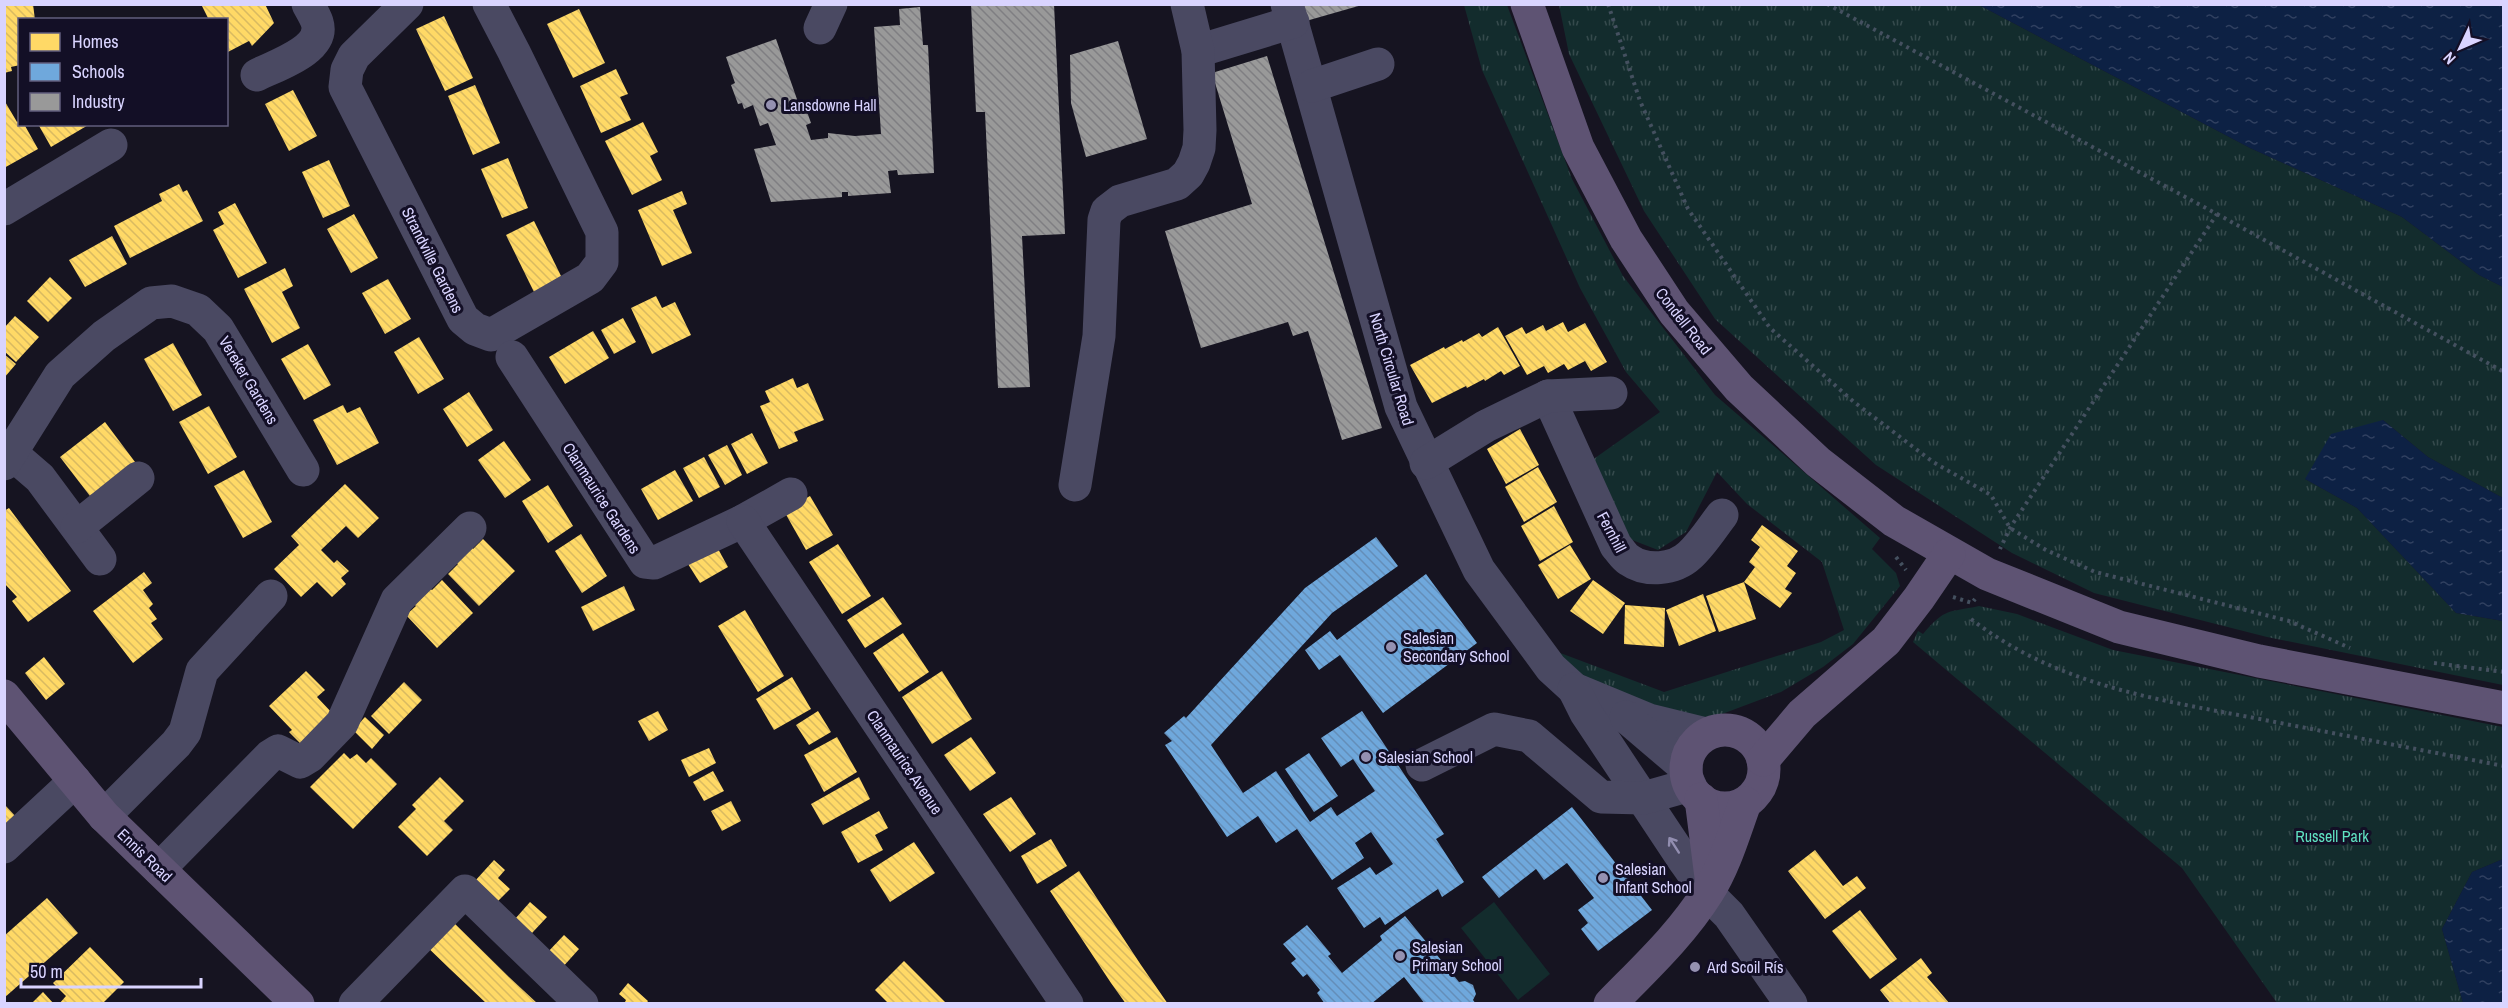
<svg xmlns="http://www.w3.org/2000/svg" width="2508" height="1008" font-family="'Archivo Narrow',sans-serif">
<defs>
<pattern id="grass-tufts" width="24" height="20" patternUnits="userSpaceOnUse" patternTransform="scale(1.5)"><rect width="24" height="20" fill="#132c2d"/><path d="M3 7l-1-3M5 7V3M7 7l1-3M15 17l-1-3M17 17v-4M19 17l1-3" fill="none" stroke="#354a4c"/></pattern>
<pattern id="water-ripples" width="26" height="14" patternUnits="userSpaceOnUse" patternTransform="scale(1.5)"><rect width="26" height="14" fill="#0d2144"/><path d="M2 4q2-2 4 0t4 0M15 11q2-2 4 0t4 0" fill="none" stroke="#304060"/></pattern>
<pattern id="homes-back-hatch" width="6" height="6" patternUnits="userSpaceOnUse" patternTransform="scale(1.5)"><rect width="6" height="6" fill="#ffd966"/><path d="M-1 5l2 2M0 0l6 6M5-1l2 2" fill="none" stroke="#d9ba61"/></pattern>
<pattern id="schools-back-hatch" width="6" height="6" patternUnits="userSpaceOnUse" patternTransform="scale(1.5)"><rect width="6" height="6" fill="#6fa8dc"/><path d="M-1 5l2 2M0 0l6 6M5-1l2 2" fill="none" stroke="#648eb8"/></pattern>
<pattern id="industry-back-hatch" width="6" height="6" patternUnits="userSpaceOnUse" patternTransform="scale(1.5)"><rect width="6" height="6" fill="#999"/><path d="M-1 5l2 2M0 0l6 6M5-1l2 2" fill="none" stroke="#7f7e82"/></pattern>
</defs>
<rect width="100%" height="100%" fill="#161421"/>
<!-- grass -->
<g fill="url(#grass-tufts)">
<path d="M1464,5h43l65,174 51,97 92,119 165,143 -8,11 24,24 4,13 -47,58 -30,23 -42,25 -67,25 -21,1 -25,-4 -112,-46 -17,-23 125,47 157,-50 23,-12 -22,-68 -75,-58 -30,-32 -31,60 -28,18 -31,-12 -39,-75 72,-51 -34,-40 -46,-84 -98,-218z"/>
<path d="M1559,5h420l271,143 152,69 77,58 24,12v211l-75,-41 -45,-37 -78,59 52,29 99,105 47,8v64l-236,-48 -173,-44 -82,-40 -136,-88 -161,-146 -71,-108 -75,-157z"/>
<path d="M1979,606l38,8 96,36 390,77v132l-31,13 -30,57 21,74h-186l-95,-135 -269,-226 5,-11 5,3c23,-27 25,-21 56,-28z"/>
</g>
<!-- pitch -->
<path fill="#132c2d" d="M1494,902l56,72 -32,26 -57,-72z"/>
<!-- water -->
<g fill="url(#water-ripples)">
<path d="M1979,5h524v282l-24,-12 -77,-58 -152,-69z"/>
<path d="M2383,420l45,37 75,41v123l-47,-8 -99,-105 -52,-29 26,-45z"/>
<path d="M2503,859v144h-40l-21,-74 30,-57z"/>
</g>
<!-- homes -->
<g fill="url(#homes-back-hatch)">
<path d="M4,4h29l2,16h-15v45l-9,2 1,4 -8,2z"/>
<path d="M201,4h64l9,19 -22,23 -3,-5 -23,12v-33h-17z"/>
<path d="M579,9l26,54 -32,15 -26,-54z"/>
<path d="M444,16l29,62 -28,13 -29,-62z"/>
<path d="M616,69l12,25 -8,3 11,23 -30,13 -21,-47z"/>
<path d="M475,85l25,58 -27,12 -25,-59z"/>
<path d="M293,90l24,46 -28,15 -24,-47z"/>
<path d="M4,100l13,22 3,-2v4h4l14,25 -34,19z"/>
<path d="M643,122l15,30 -8,4 12,24 -30,15 -27,-54z"/>
<path d="M38,124h52l-39,23z"/>
<path d="M508,158l20,50 -26,10 -21,-49z"/>
<path d="M329,160l21,46 -27,12 -21,-46z"/>
<path d="M179,184l4,8 4,-2 16,31 -73,37 -16,-32 48,-25 -3,-7z"/>
<path d="M682,191l5,13 -14,6 19,43 -30,13 -24,-56z"/>
<path d="M235,203l32,60 -29,15 -25,-48 11,-6 -6,-12z"/>
<path d="M354,214l24,44 -27,15 -24,-44z"/>
<path d="M534,221l28,57 -28,14 -28,-57z"/>
<path d="M112,236l15,28 -42,23 -16,-27z"/>
<path d="M285,268l8,18 -11,6 18,36 -28,15 -28,-54z"/>
<path d="M50,277l22,21 -24,24 -21,-21z"/>
<path d="M388,279l23,40 -26,15 -23,-41z"/>
<path d="M656,296l6,12 13,-6 16,33 -39,19 -21,-46z"/>
<path d="M15,316l24,21 -23,25 -12,-11v-23z"/>
<path d="M623,318l13,24 -22,12 -13,-24z"/>
<path d="M1563,322l5,10 17,-9 22,39 -16,9 -6,-10 -17,9 -4,-6 -16,9 -4,-7 -17,9 -22,-39 17,-9 4,7 17,-9 3,6z"/>
<path d="M1498,327l22,39 -16,9 -3,-4 -16,10 -1,-2 -17,9 -1,-2 -34,17 -22,-38 34,-18 1,2 17,-9 1,2 16,-9 3,4z"/>
<path d="M593,331l16,27 -44,26 -16,-27z"/>
<path d="M419,337l25,42 -26,15 -24,-42z"/>
<path d="M173,343l29,52 -29,16 -29,-52z"/>
<path d="M308,344l23,41 -27,15 -23,-41z"/>
<path d="M4,354l12,10 -12,14z"/>
<path d="M793,378l4,10 11,-5 16,37 -30,12 4,9 -19,8 -19,-43 10,-4 -5,-11z"/>
<path d="M469,392l24,38 -26,17 -24,-38z"/>
<path d="M343,405l4,8 13,-6 19,36 -42,22 -24,-45z"/>
<path d="M209,406l28,51 -29,17 -29,-52z"/>
<path d="M105,422l30,40 -45,34 -30,-39z"/>
<path d="M1520,429l19,36 -33,19 -19,-35z"/>
<path d="M752,433l16,30 -21,11 -16,-30z"/>
<path d="M504,441l27,39 -26,18 -27,-38z"/>
<path d="M727,445l15,30 -17,10 -17,-30z"/>
<path d="M704,457l16,30 -21,11 -16,-30z"/>
<path d="M1538,467l19,35 -33,20 -19,-35z"/>
<path d="M244,470l28,52 -29,16 -29,-52z"/>
<path d="M675,470l18,31 -35,19 -17,-31z"/>
<path d="M345,484l34,34 -21,20 -12,-12 -25,24 13,13 3,-3 12,11 -8,7 5,6 -14,13 -15,-15 -16,15 -27,-28 25,-24 -8,-9z"/>
<path d="M548,485l25,41 -25,17 -26,-42z"/>
<path d="M810,496l23,39 -27,15 -22,-39z"/>
<path d="M1554,506l19,36 -33,19 -19,-35z"/>
<path d="M9,508l62,83 -43,31 -16,-21 5,-4 -13,-14v-72z"/>
<path d="M1762,525l36,26 -11,15 9,7 -11,16 7,4 -12,15 -36,-26 11,-15 -6,-5 11,-15 -9,-7z"/>
<path d="M581,534l26,42 -25,17 -27,-42z"/>
<path d="M483,539l32,32 -36,35 -31,-32 10,-10 -3,-2 16,-16 2,3z"/>
<path d="M838,544l33,52 -29,18 -33,-52z"/>
<path d="M1570,545l21,34 -33,20 -20,-34z"/>
<path d="M717,547l11,20 -28,16 -12,-19z"/>
<path d="M144,572l8,11 -9,7 10,14 -4,4 8,11 -6,4 12,16 -30,24 -40,-52z"/>
<path d="M442,580l31,33 -36,35 -31,-33 10,-9 -3,-3 16,-15 3,2z"/>
<path d="M1593,580l32,23 -22,31 -33,-23z"/>
<path d="M1744,582l12,37 -37,13 -13,-36z"/>
<path d="M624,586l11,24 -42,21 -12,-24z"/>
<path d="M1703,594l13,37 -37,15 -13,-36z"/>
<path d="M883,597l19,27 -37,24 -18,-28z"/>
<path d="M1625,605l40,3 -1,39 -40,-3z"/>
<path d="M745,610l39,66 -26,16 -40,-66z"/>
<path d="M903,633l26,39 -30,20 -26,-39z"/>
<path d="M44,657l21,27 -19,16 -21,-27z"/>
<path d="M306,671l19,19 -8,7 16,17 -29,33 -15,-15 3,-2 -23,-24z"/>
<path d="M942,671l30,48 -40,25 -30,-47z"/>
<path d="M792,677l19,32 -37,21 -18,-31z"/>
<path d="M404,682l18,18 -33,34 -18,-18z"/>
<path d="M658,711l10,19 -19,11 -11,-20z"/>
<path d="M818,711l13,21 -22,13 -13,-20z"/>
<path d="M365,717l19,18 -12,14 -19,-19z"/>
<path d="M837,737l20,35 -33,20 -20,-37z"/>
<path d="M971,737l25,36 -26,18 -26,-36z"/>
<path d="M709,748l7,15 -27,14 -8,-17z"/>
<path d="M344,753l6,6 7,-5 9,9 5,-5 26,26 -44,45 -43,-42z"/>
<path d="M713,771l11,20 -20,10 -11,-19z"/>
<path d="M440,777l24,24 -20,20 9,9 -26,26 -29,-29 18,-18 -4,-4z"/>
<path d="M859,777l11,22 -47,26 -12,-21z"/>
<path d="M1011,797l25,37 -26,18 -27,-38z"/>
<path d="M731,801l10,20 -19,10 -11,-20z"/>
<path d="M4,804l15,16 -15,14z"/>
<path d="M879,811l9,17 -13,7 8,15 -25,13 -17,-31z"/>
<path d="M1051,839l16,27 -30,18 -16,-28z"/>
<path d="M914,842l21,31 -45,29 -20,-32z"/>
<path d="M1815,850l28,36 14,-10 9,12 -41,31 -37,-48z"/>
<path d="M494,860l11,10 -7,8 12,11 -13,13 -22,-21z"/>
<path d="M1079,871l62,94 27,39h-42l-15,-21 -61,-92z"/>
<path d="M47,898l31,35 -74,65v-62z"/>
<path d="M530,902l17,15 -15,16 -17,-14z"/>
<path d="M1860,910l37,49 -27,20 -38,-48z"/>
<path d="M446,915l63,62 29,27h-51l-37,-35 -29,-28z"/>
<path d="M564,935l15,14 -18,20 -15,-15z"/>
<path d="M90,947l34,35 -22,22h-43l7,-8 -13,-13z"/>
<path d="M1921,958l11,15 -5,4 23,27h-59l-11,-14z"/>
<path d="M904,961l43,43h-58l-14,-14z"/>
<path d="M628,983l20,18 -2,3h-22l2,-4 -7,-6z"/>
<path d="M43,992l11,12h-23z"/>
</g>
<!-- schools -->
<g fill="url(#schools-back-hatch)">
<path d="M1376,537l22,29 -66,47 -121,132 32,48 33,-22 34,51 21,-15 6,9 38,-25 -22,-32 -12,8 -20,-29 41,-27 82,123 -8,5 28,43 -22,15 -4,-8 -53,36 -5,-8 -16,11 -27,-40 33,-21 6,8 17,-11 -22,-32 -16,11 9,15 -32,22 -35,-51 -21,14 -18,-27 -31,21 -62,-92 7,-4 -8,-8 20,-17 2,2 119,-130z"/>
<path d="M1426,574l51,69 -94,70 -43,-58 -21,15 -14,-20 25,-19 7,9z"/>
<path d="M1309,753l29,43 -24,16 -29,-43z"/>
<path d="M1572,807l80,103 -54,41 -17,-22 7,-6 -10,-13 16,-12 -27,-35 -23,17 -8,-11 -37,29 -17,-21z"/>
<path d="M1405,916l54,66 6,-1 8,4 3,9 -3,6 3,4h-51l-21,-27 -33,27h-46l-8,-11 3,-3 -13,-16 -4,3 -12,-14 5,-4 -13,-15 24,-19 24,29 -3,2 14,17 40,-33 -2,-4z"/>
</g>
<!-- industry -->
<g fill="url(#industry-back-hatch)">
<path d="M971,4h83l11,230 -43,2 8,151 -32,1 -13,-276h-9z"/>
<path d="M1301,4h61v1l-56,16z"/>
<path d="M920,7l3,38h5l6,128 -36,2 -1,-5 -9,1 3,22 -43,3v-4h-6v5l-71,5 -17,-53 22,-4 -8,-22 -8,3 -7,-21 -9,4 -2,-6 -4,1 -7,-19 4,-2 -9,-26 50,-18 23,66 5,-2 7,20 -5,2 5,15 17,-2v-5l27,3 26,-2 -7,-107 26,-2 -1,-16z"/>
<path d="M1118,41l29,98 -61,18 -15,-54 -1,-48z"/>
<path d="M1267,56l115,372 -40,12 -34,-109 -15,5 -5,-14 -87,26 -36,-117 87,-27 -40,-131z"/>
</g>
<g fill="none" stroke-linecap="round" stroke-linejoin="round">
<!-- path -->
<g stroke="#44505f" stroke-width="4" stroke-dasharray="3 4.5" stroke-linecap="butt">
<path d="M1608,4l32,97 48,108 82,119 84,74 79,60 58,33 19,33 36,22 49,22 194,49 61,27"/>
<path d="M1827,4l390,210 -207,314 -10,21"/>
<path d="M2217,214l287,158"/>
<path d="M1896,557l10,13"/>
<path d="M1953,597l19,6 3,-4"/>
<path d="M1971,619c90,69 191,81 299,102 78,15 156,30 234,45"/>
<path d="M2434,663l70,9"/>
</g>
<!-- minor -->
<g stroke="#4a4962" stroke-width="33">
<path d="M407,4l-53,52 -7,14 -2,17 118,232 12,10 16,6 99,-57 12,-16v-30l-88,-180 -25,-48"/>
<path d="M1287,4l114,403 78,163 72,98 23,21 75,31 57,14"/>
<path d="M820,28l11,-24"/>
<path d="M1198,51l95,-29"/>
<path d="M257,75c19,-10 69,-25 60,-53 -2,-6 -6,-12 -9,-18"/>
<path d="M1312,86l66,-22"/>
<path d="M4,209l107,-64"/>
<path d="M512,357l133,205 9,1 89,-42 48,-27"/>
<path d="M1548,396l68,150c4,4 8,11 13,14 17,12 45,10 61,-5 12,-11 22,-27 32,-40"/>
<path d="M11,453l29,25 60,81"/>
<path d="M1426,463l60,-37 62,-30 63,-3"/>
<path d="M4,464l56,-89 44,-39 47,-33 21,-2 26,9 20,19 85,141"/>
<path d="M1075,485l24,-149 5,-116 3,-9 13,-10 57,-17 11,-10 6,-11 5,-15 1,-18 -2,-79 -11,-47"/>
<path d="M743,521l324,483"/>
<path d="M77,527l61,-49"/>
<path d="M1574,689l12,24 99,149 22,31 22,22 62,89"/>
<path d="M1626,717l60,51"/>
<path d="M1422,765l72,-36 35,7 72,61 43,1 46,-13"/>
<path d="M104,816l72,-72 9,-12 17,-61 69,-75"/>
<path d="M4,847l71,-66"/>
<path d="M159,869l111,-113 8,-5 22,11 10,-6 32,-33 55,-123 73,-72"/>
<path d="M355,1004l110,-113 117,113"/>
</g>
<!-- major -->
<g stroke="#5e5373" stroke-width="33">
<path d="M1527,4l51,144 48,91 48,73 65,76 79,74 76,59 93,53 132,53 140,34 245,47"/>
<path d="M4,696l100,120 194,188"/>
<circle cx="1725" cy="769" r="39"/>
<path d="M1763,760l39,-46 84,-73 33,-43 30,-44"/>
<path d="M1701,799l11,86"/>
<path d="M1610,1004c35,-36 71,-69 98,-112 17,-27 26,-59 37,-89"/>
</g>
</g>
<!-- one-way arrows -->
<defs><path id="oneway-shaft" d="M-6 0H5M1.5-3L5.5 0L1.5 3" fill="none" stroke-width="1.6" stroke-linecap="round" stroke-linejoin="round" transform="scale(1.5)"/></defs>
<use stroke="#928eb0" href="#oneway-shaft" transform="translate(1674 845) rotate(-123)"/>
<!-- markers -->
<g fill="#9591b1" stroke="#130f26" stroke-width="2">
<circle cx="771" cy="105" r="6"/>
<circle cx="1391" cy="647" r="6"/>
<circle cx="1366" cy="757" r="6"/>
<circle cx="1603" cy="878" r="6"/>
<circle cx="1400" cy="956" r="6"/>
<circle cx="1695" cy="967" r="6"/>
</g>
<g text-anchor="middle" stroke-width="6" stroke-linejoin="round" paint-order="stroke">
<!-- poi labels -->
<g font-size="16" fill="#d9d4ff" stroke="#130f26" text-anchor="start">
<text x="783" y="111">Lansdowne Hall</text>
<text x="1403" y="644">Salesian<tspan x="1403" dy="18">Secondary School</tspan></text>
<text x="1378" y="763">Salesian School</text>
<text x="1615" y="875">Salesian<tspan x="1615" dy="18">Infant School</tspan></text>
<text x="1412" y="953">Salesian<tspan x="1412" dy="18">Primary School</tspan></text>
<text x="1707" y="973">Ard Scoil Rís</text>
</g>
<!-- street labels -->
<g font-size="16" fill="#d9d4ff" stroke="#130f26">
<text transform="translate(433 260) rotate(63)" y="6">Strandville Gardens</text>
<text transform="translate(1684 321) rotate(52)" y="6">Condell Road</text>
<text transform="translate(1392 369) rotate(73)" y="6">North Circular Road</text>
<text transform="translate(249 380) rotate(59)" y="6">Vereker Gardens</text>
<text transform="translate(602 498) rotate(57)" y="6">Clanmaurice Gardens</text>
<text transform="translate(1612 532) rotate(62)" y="6">Fernhill</text>
<text transform="translate(905 762) rotate(56)" y="6">Clanmaurice Avenue</text>
<text transform="translate(145 855) rotate(44)" y="6">Ennis Road</text>
</g>
<!-- park labels -->
<g font-size="16" fill="#5fe0c0" stroke="#130f26">
<text x="2332" y="842">Russell Park</text>
</g>
</g>
<!-- border -->
<rect width="2508" height="1008" fill="none" stroke="#d9d4ff" stroke-width="12"/>
<!-- legend -->
<rect x="18" y="18" width="210" height="108" fill="#130f26" stroke="#625e7d" stroke-width="1.5"/>
<rect x="30" y="33" width="30" height="18" fill="#ffd966" stroke="#625e7d" stroke-width="1.5"/>
<text x="72" y="48" font-size="18" fill="#d9d4ff">Homes</text>
<rect x="30" y="63" width="30" height="18" fill="#6fa8dc" stroke="#625e7d" stroke-width="1.5"/>
<text x="72" y="78" font-size="18" fill="#d9d4ff">Schools</text>
<rect x="30" y="93" width="30" height="18" fill="#999999" stroke="#625e7d" stroke-width="1.5"/>
<text x="72" y="108" font-size="18" fill="#d9d4ff">Industry</text>
<!-- north arrow -->
<g transform="translate(2460 48) rotate(226)" stroke="#130f26" stroke-width="4.5" paint-order="stroke">
<path d="M0-4.5L10 22L0 15L-10 22Z" fill="#d9d4ff"/>
<text y="-9" font-size="16" font-weight="bold" text-anchor="middle" fill="#d9d4ff">N</text>
</g>
<!-- scale -->
<path d="M21 978v9h180v-9" fill="none" stroke="#d9d4ff" stroke-width="3"/>
<text x="30" y="978" font-size="18" fill="#d9d4ff" stroke="#130f26" stroke-width="4.5" paint-order="stroke">50 m</text>
</svg>
